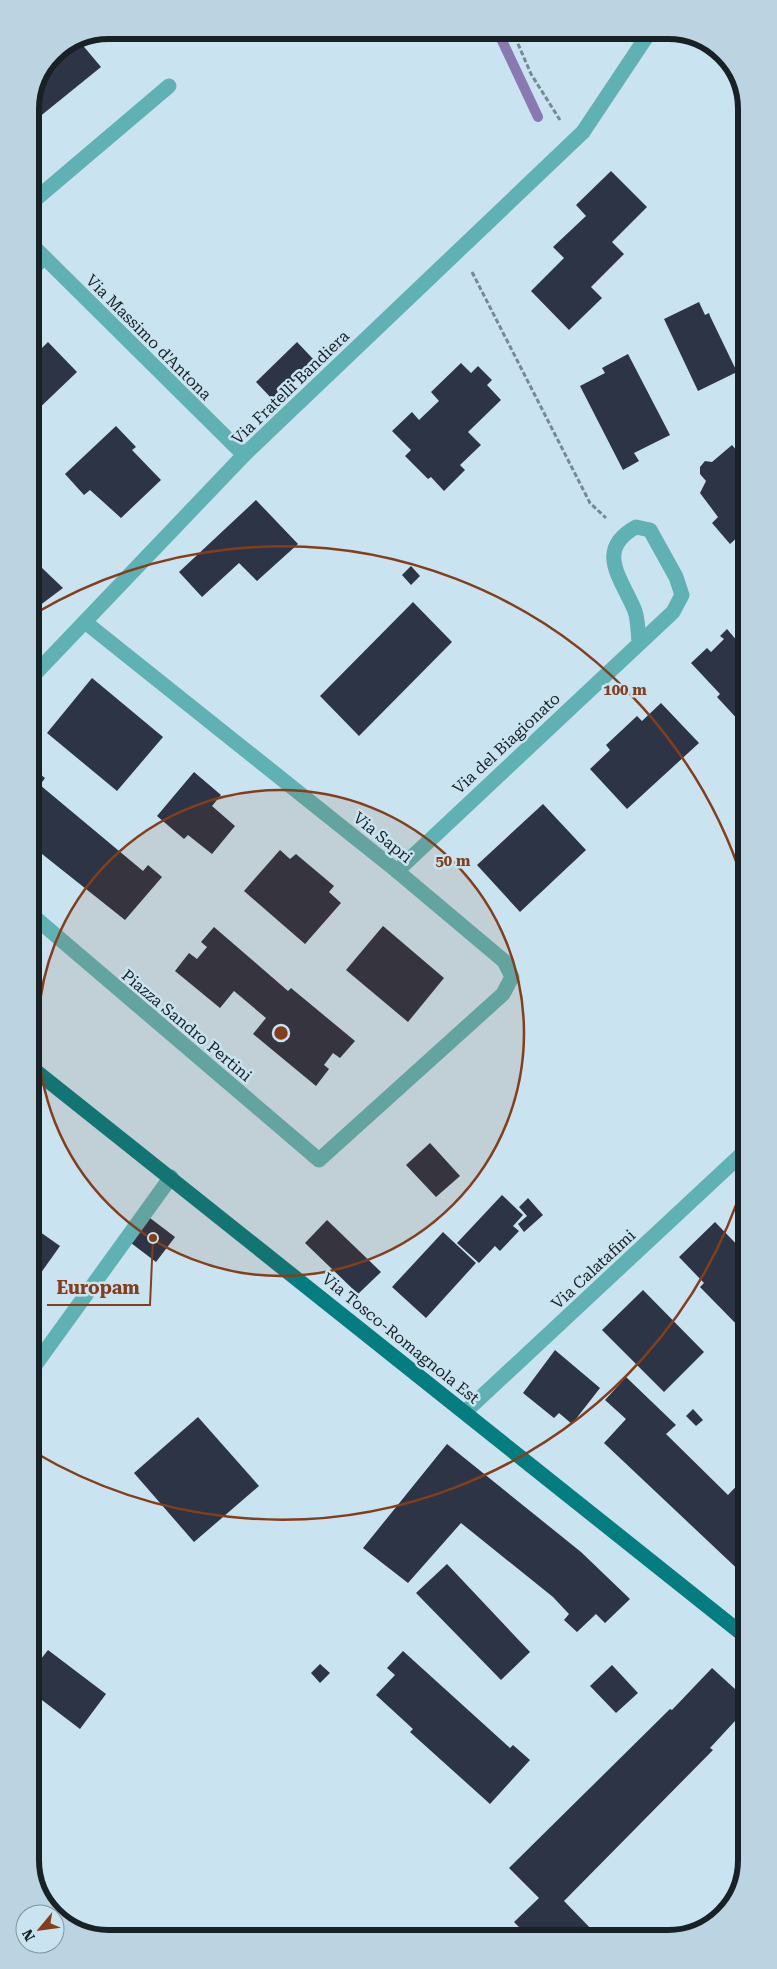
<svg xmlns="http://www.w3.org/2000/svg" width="777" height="1969" font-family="'Roboto Serif',serif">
<rect width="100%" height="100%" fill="#cae3f1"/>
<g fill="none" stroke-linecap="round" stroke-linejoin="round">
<!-- stream -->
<path stroke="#8a78b2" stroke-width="10" d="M497,30l41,87"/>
</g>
<!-- building -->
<g fill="#2c3445">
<path d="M80,42l21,25 -63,51 -8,-9v-5l23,-51z"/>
<path d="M611,171l36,36 -35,35 12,12 -33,33 11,11 -33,32 -38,-39 33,-33 -11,-11 33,-31 -10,-11z"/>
<path d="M699,302l6,13 4,-2 1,3 27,56 -39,19 -34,-72z"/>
<path d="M48,342l29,30 -46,44v-57z"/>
<path d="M297,342l18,19 -41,40 -18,-19z"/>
<path d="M628,354l42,81 -36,18 5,8 -16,9 -43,-84 25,-13 -3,-5z"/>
<path d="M461,363l10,10 7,-7 14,14 -5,5 14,15 -33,32 13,13 -21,20 5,5 -21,21 -13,-14 -3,2 -23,-23 6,-6 -19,-19 20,-19 7,8 20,-19 -8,-9z"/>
<path d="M116,426l20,21 -4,3 29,30 -40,38 -31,-28 -6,5 -19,-21z"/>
<path d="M732,445l12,14v83l-5,-6 -9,8 -18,-21 6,-6 -18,-24 6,-12 -6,-7v-7l5,-6 7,1z"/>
<path d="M256,500l42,44 -41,37 -18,-18 -37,34 -23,-25z"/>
<path d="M31,563l10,4 22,21 -32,24z"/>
<path d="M411,566l9,10 -9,9 -9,-10z"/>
<path d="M413,602l39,40 -93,94 -39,-40z"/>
<path d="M727,629l17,20v83l-4,-5 2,-3 -25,-27 3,-3 -29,-31 16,-15 4,4 13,-13 -4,-3z"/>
<path d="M92,678l71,59 -46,54 -70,-58z"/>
<path d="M661,703l38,40 -72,66 -37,-40 20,-19 -4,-5 31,-29 5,5z"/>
<path d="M32,768l13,10 -5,7 103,86 5,-6 14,12 -37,43 -93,-74z"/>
<path d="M194,772l27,23 -9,11 23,20 -23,28 -24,-19 -4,4 -27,-23z"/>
<path d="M543,804l43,46 -66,62 -43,-47z"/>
<path d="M280,850l10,9 6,-5 38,32 -5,6 12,11 -36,41 -61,-53z"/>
<path d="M383,926l61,52 -36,44 -62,-52z"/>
<path d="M214,927l74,64 3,-3 64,53 -15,17 -7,-5 -9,12 5,4 -13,17 -63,-52 13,-16 -32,-27 -14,17 -45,-37 14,-18 8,6 10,-12 -6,-5z"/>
<path d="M430,1143l30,33 -24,21 -30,-32z"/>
<path d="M502,1195l21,20 -10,11 6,5 -19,20 -5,-5 -16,17 -22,-20z"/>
<path d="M528,1198l15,17 -19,17 -6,-8 9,-8 -8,-9z"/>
<path d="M150,1218l25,19 -19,25 -25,-19z"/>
<path d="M327,1220l54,52 -23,22 -53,-51z"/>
<path d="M715,1222l31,32v80l-46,-47 4,-4 -25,-26z"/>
<path d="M33,1227l27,19 -27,38z"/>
<path d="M443,1232l33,31 -50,55 -34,-31z"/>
<path d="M643,1290l61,62 -40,40 -62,-62z"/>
<path d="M555,1350l45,38 -28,36 -13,-11 -5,5 -31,-25z"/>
<path d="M626,1377l50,48 -10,9 62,61 18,-19v27l-4,4 4,4v66l-142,-134 22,-24 -21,-19z"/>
<path d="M693,1409l10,11 -7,6 -10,-10z"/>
<path d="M198,1417l61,69 -65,56 -60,-69z"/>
<path d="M447,1444l134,108 49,47 -25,24 -9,-9 -19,18 -13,-12 5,-6 -16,-17 -92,-74 -53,60 -45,-35z"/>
<path d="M447,1564l83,88 -29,28 -85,-87z"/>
<path d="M48,1650l58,44 -26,35 -46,-35v-16l5,-6 -5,-4z"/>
<path d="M403,1651l107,97 3,-3 17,15 -40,44 -80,-72 3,-3 -37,-34 19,-20 -8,-7z"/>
<path d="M320,1664l10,9 -10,10 -9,-10z"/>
<path d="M612,1665l26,28 -22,20 -26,-27z"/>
<path d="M712,1668l35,32v8l-37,40 3,2 -149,151 31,32 -3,3h-64l-14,-14 25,-24 -30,-30 161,-159 2,1z"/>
</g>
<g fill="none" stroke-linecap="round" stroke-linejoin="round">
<!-- path -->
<g stroke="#778992" stroke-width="3" stroke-dasharray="5 2.5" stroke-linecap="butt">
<path d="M512,30l19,44 29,46"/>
<path d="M472,272l118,231 16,15"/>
</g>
<!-- minor -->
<g stroke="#5fb1b3" stroke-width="15">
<path d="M30,204l139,-118"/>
<path d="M30,243l214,212"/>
<path d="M31,271l13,-14"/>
<path d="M31,678l213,-223 339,-323 68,-102"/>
<path d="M397,871l276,-259 9,-17 -6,-18 -26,-47 -14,-3c-42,23 -14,52 -1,84 3,9 3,21 4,31"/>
<path d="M32,915l287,245 184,-166 9,-17 -8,-16 -107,-90 -312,-249"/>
<path d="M33,1368l138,-191"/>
<path d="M465,1412l280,-261"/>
</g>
<!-- major -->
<path stroke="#037d80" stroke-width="15" d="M32,1068l714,569"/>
</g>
<!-- distance rings -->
<circle cx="281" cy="1033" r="243" fill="#853e1b" fill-opacity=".12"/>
<g fill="none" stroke="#853e1b" stroke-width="2.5">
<circle cx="281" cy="1033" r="243"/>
<path d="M745 1179A486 486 0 0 1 34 1452M34 614A486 486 0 0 1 745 887"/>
</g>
<g text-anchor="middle" stroke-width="5" stroke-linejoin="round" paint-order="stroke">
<!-- street labels -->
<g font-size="16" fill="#172126" stroke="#cae3f1">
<text transform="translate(149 337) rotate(45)" y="6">Via Massimo d'Antona</text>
<text transform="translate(290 387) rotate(-44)" y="6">Via Fratelli Bandiera</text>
<text transform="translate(506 743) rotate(-43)" y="6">Via del Biagionato</text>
<text transform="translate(383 837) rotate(39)" y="6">Via Sapri</text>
<text transform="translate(187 1025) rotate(40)" y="6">Piazza Sandro Pertini</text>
<text transform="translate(593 1269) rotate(-43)" y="6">Via Calatafimi</text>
<text transform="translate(401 1338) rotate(39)" y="6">Via Tosco-Romagnola Est</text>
</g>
</g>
<!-- crop -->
<path d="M0 0H777V1969H0ZM109 39H668A70 70 0 0 1 738 109V1860A70 70 0 0 1 668 1930H109A70 70 0 0 1 39 1860V109A70 70 0 0 1 109 39Z" fill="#bcd3e1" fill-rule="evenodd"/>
<path fill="none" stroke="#172126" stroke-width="6" d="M109 39H668A70 70 0 0 1 738 109V1860A70 70 0 0 1 668 1930H109A70 70 0 0 1 39 1860V109A70 70 0 0 1 109 39Z"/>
<circle cx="281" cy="1033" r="8" fill="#853e1b" stroke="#cae3f1" stroke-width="2.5"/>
<g font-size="15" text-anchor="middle" font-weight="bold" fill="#853e1b" stroke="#cae3f1" stroke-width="5" stroke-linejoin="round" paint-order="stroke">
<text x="625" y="695">100 m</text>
<text x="453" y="866">50 m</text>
</g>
<!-- callouts -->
<path fill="none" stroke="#853e1b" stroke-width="2" d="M153 1238L150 1305H47"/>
<circle fill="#853e1b" stroke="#cae3f1" stroke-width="2" cx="153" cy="1238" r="5"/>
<g font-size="18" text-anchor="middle" font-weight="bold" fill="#853e1b" stroke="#cae3f1" stroke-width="5" stroke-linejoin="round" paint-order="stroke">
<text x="98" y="1294">Europam</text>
</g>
<!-- north arrow -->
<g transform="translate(40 1929) rotate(241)"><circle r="24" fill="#cae3f1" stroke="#8295a0"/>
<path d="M0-4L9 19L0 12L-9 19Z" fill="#853e1b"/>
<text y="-8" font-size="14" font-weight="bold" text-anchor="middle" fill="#172126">N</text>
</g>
</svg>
